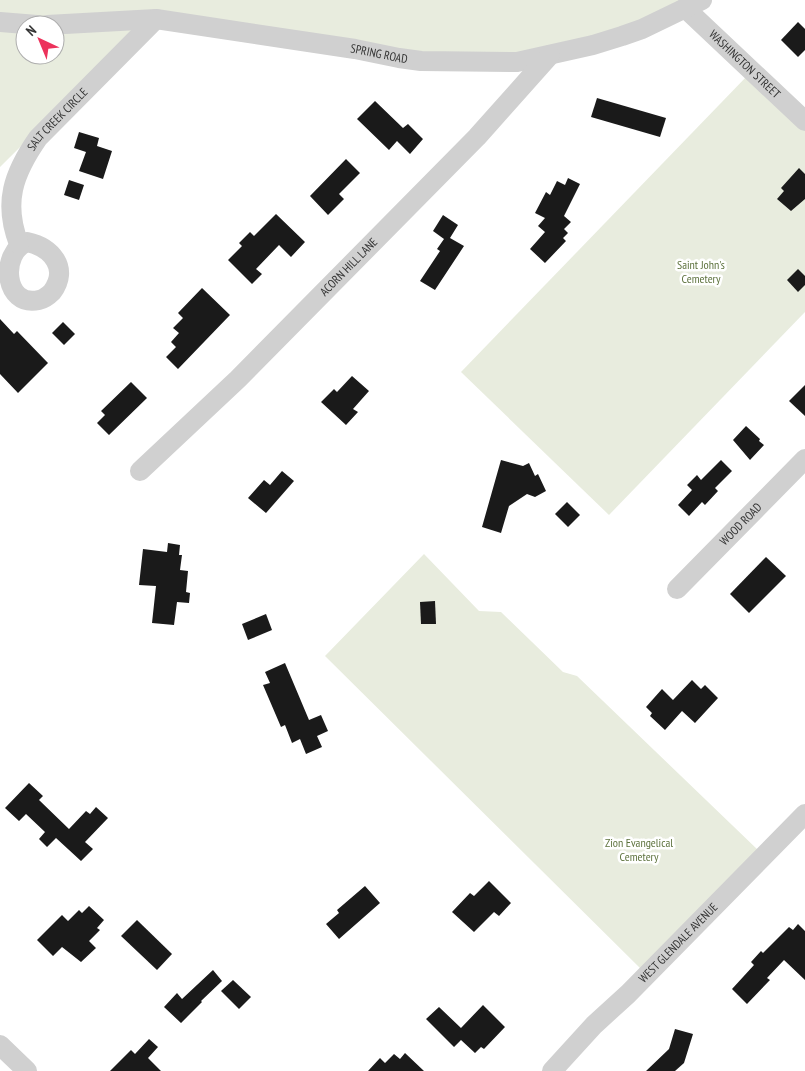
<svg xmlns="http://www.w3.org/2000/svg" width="805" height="1071" font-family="'PT Sans Narrow',sans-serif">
<rect width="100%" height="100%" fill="#fff"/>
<!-- green -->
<g fill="#e8ecde" fill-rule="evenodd">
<path d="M0,0h694l-55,26 -124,33 -86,-3 -274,-43 -155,154zM25,25h30v30h-30z"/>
<path d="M748,75l57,55v182l-196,203 -148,-143z"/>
<path d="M424,554l55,57 22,1 62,60 14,4 181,174 -117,119 -316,-313z"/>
</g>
<!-- building -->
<g fill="#1a1a1a">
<path d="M798,22l7,7v21l-7,7 -17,-17z"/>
<path d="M597,98l69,20 -6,19 -69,-20z"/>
<path d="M375,101l28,27 5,-4 15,15 -13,15 -13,-13 -8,9 -32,-31z"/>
<path d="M79,132l20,6 -2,8 15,5 -9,28 -24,-8 7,-19 -12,-4z"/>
<path d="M346,159l14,14 -21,21 5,5 -16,16 -18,-19z"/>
<path d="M799,168l6,6v25l-14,12 -14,-12 7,-8 -3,-3z"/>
<path d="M568,178l12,6 -16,32 7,6 -7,7 4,4 -5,5 3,3 -21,22 -15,-14 15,-17 -7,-6 7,-8 -10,-5 11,-21 4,3 7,-14 8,4z"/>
<path d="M69,180l15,5 -5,15 -15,-5z"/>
<path d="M276,214l29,28 -14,15 -12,-12 -23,24 6,5 -10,10 -24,-24 14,-14 -3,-3 11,-11 4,4z"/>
<path d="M443,215l15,10 -8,13 14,8 -29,44 -15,-9 20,-30 -3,-2 7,-10 -11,-8z"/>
<path d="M798,269l7,7v9l-7,7 -11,-12z"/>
<path d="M202,288l28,27 -52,54 -12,-12 10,-10 -5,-5 8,-9 -6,-5 10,-10 -5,-5z"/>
<path d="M0,319l14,15 3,-3 31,32 -30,30 -18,-19z"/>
<path d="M63,322l12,12 -11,11 -12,-12z"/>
<path d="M352,376l17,15 -16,18 5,3 -12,13 -25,-23 13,-13 3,3z"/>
<path d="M131,382l16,16 -38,37 -12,-12 8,-8 -4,-4z"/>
<path d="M805,385v31l-16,-15z"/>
<path d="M746,426l14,13 -1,2 5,4 -14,15 -17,-20z"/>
<path d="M501,460l22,6 6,-3 6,13 3,-2 8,17 -11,6 -8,-3 -18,12 -8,27 -19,-6z"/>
<path d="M721,460l11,11 -17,17 3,3 -13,14 -3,-3 -13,14 -11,-11 14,-15 -5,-5 10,-10 4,5z"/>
<path d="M282,471l12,10 -28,32 -18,-15 16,-18 6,5z"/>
<path d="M567,502l13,13 -12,12 -13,-13z"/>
<path d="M168,543l12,2 -1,10h3l-2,15 8,1 -2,21 4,1 -1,10 -12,-1 -3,23 -22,-2 4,-37 -17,-1 4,-36 24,3z"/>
<path d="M766,557l20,19 -37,37 -19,-19z"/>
<path d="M435,601l1,23h-15l-1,-22z"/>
<path d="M266,614l6,16 -24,10 -6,-16z"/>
<path d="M285,663l24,57 12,-5 7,16 -11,5 5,11 -16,7 -6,-15 -8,4 -7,-18 -4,2 -18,-42 7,-2 -5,-11z"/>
<path d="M692,680l9,9 4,-4 13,13 -23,25 -13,-12 -17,19 -15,-14 2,-3 -6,-6 16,-18 11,11z"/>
<path d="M29,783l14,13 -4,4 30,29 17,-18 4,3 6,-7 12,11 -23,24 8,7 -12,12 -25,-23 -9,9 -8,-8 6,-7 -19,-18 -7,7 -14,-13z"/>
<path d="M489,881l22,22 -12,13 -5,-4 -20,20 -22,-20 18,-19 4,3z"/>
<path d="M365,886l15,17 -41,36 -13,-15 13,-11 -2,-3z"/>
<path d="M89,906l15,14 -7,8 3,2 -11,11 7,7 -15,14 -19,-15 -9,9 -16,-16 25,-25 6,6 11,-11 3,3z"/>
<path d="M137,920l35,34 -15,16 -36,-34z"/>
<path d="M798,924l7,7v49l-21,-20 -17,18 3,2 -23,24 -15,-15 22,-24 -3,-3 10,-11 2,2 26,-26 4,3z"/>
<path d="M213,970l9,11 -21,20 1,1 -21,21 -17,-16 13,-14 5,6z"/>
<path d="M233,980l18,17 -12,12 -18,-18z"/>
<path d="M483,1005l22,22 -21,22 -3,-2 -6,6 -14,-13 -7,7 -28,-28 13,-12 22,21z"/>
<path d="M675,1029l18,5 -9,29 -9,8h-29l23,-22z"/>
<path d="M149,1039l9,8 -10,11 13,13h-51l21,-21 4,4z"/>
<path d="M405,1053l19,18h-56l12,-13 5,5 9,-9 6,5z"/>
</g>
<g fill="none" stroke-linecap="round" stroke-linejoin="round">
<!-- minor -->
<g stroke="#d0d0d0" stroke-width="20">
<path id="s1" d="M685,8l120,113"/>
<path d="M0,22l37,3"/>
<path id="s2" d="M47,25l109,-6 199,30 44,9 22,3 96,1 76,-17 29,-9 20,-7 60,-29"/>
<path d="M27,242c24,5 43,26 25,50 -4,4 -8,7 -13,8 -36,8 -39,-48 -12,-58z"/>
<path id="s3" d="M19,244c-16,-41 -6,-70 19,-106l118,-119"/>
<path id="s4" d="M140,471l98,-92 239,-242 73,-82"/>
<path id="s5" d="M677,589l128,-130"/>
<path d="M0,1045l27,26"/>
<path id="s6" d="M552,1071l42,-46 34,-31 177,-180"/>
</g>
</g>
<g text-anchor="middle" stroke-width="5" stroke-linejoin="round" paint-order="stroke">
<!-- street labels -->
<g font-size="12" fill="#333" stroke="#fff">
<text dy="4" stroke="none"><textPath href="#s2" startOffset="335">SPRING ROAD</textPath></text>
<text dy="4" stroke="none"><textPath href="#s1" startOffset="82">WASHINGTON STREET</textPath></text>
<text dy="4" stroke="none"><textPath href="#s3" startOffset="140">SALT CREEK CIRCLE</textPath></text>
<text dy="4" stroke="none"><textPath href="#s4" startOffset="292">ACORN HILL LANE</textPath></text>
<text dy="4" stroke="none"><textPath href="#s5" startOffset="91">WOOD ROAD</textPath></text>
<text dy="4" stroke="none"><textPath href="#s6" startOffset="180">WEST GLENDALE AVENUE</textPath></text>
</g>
<!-- park labels -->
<g font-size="12" fill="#5d723d" stroke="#fff">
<text x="701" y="269">Saint John's<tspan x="701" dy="14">Cemetery</tspan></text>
<text x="639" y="847">Zion Evangelical<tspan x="639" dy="14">Cemetery</tspan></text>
</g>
</g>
<!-- north arrow -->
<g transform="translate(40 40) rotate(316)"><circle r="24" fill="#ffffff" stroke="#adadad"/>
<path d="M0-4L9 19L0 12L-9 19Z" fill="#ec325b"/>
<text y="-8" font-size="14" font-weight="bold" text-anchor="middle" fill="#333333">N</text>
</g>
</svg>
